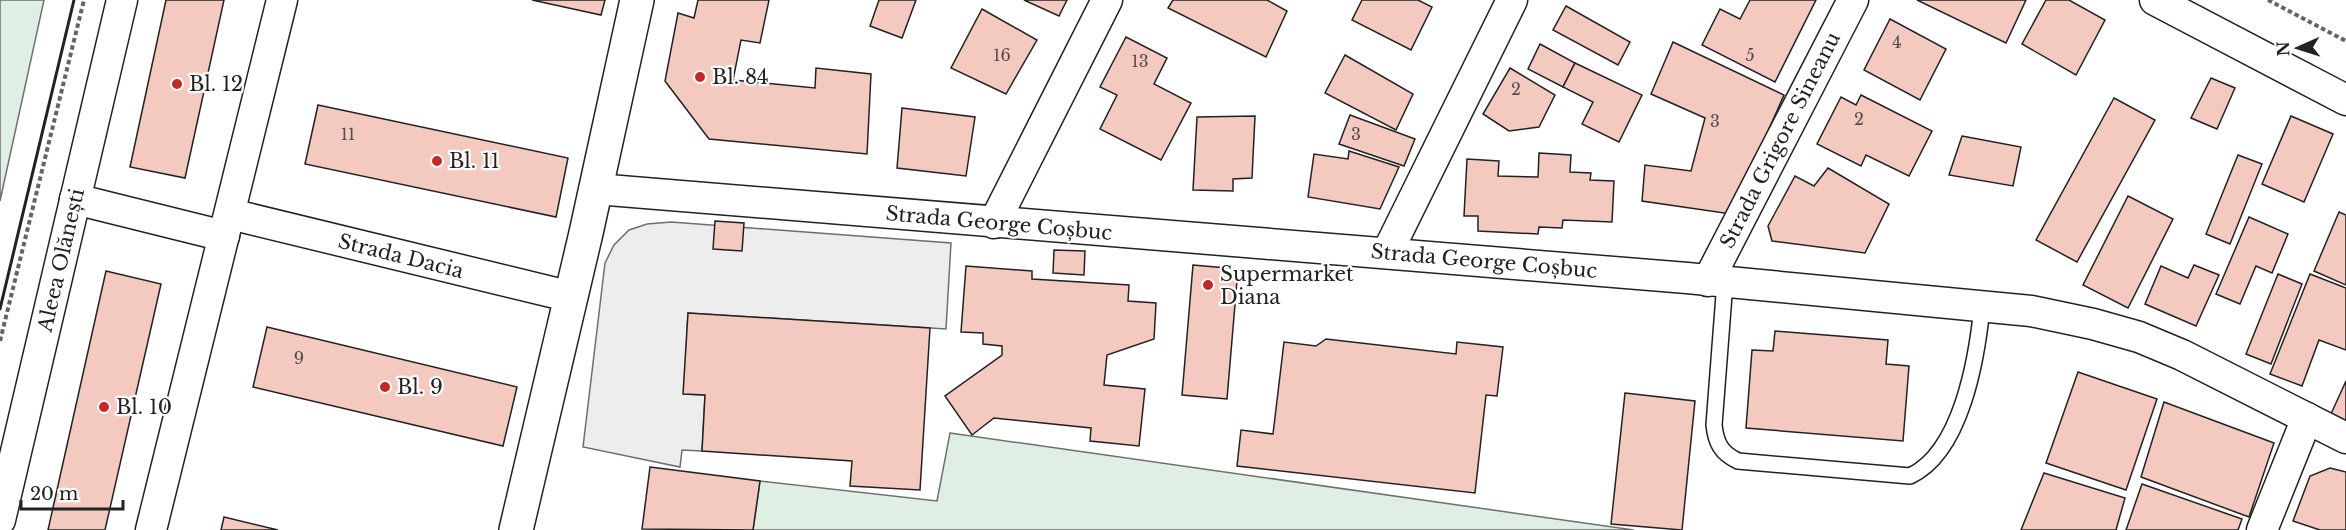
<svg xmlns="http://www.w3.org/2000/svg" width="2346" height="530" font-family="'Libre Baskerville',serif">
<rect width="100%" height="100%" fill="#fff"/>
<!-- green -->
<g fill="#e0efe3" stroke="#6f6f6f" stroke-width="1.5">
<path d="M0,0h44l-44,201z"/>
<path d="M950,433l684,97h-881l7,-49 177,20z"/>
</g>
<!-- parking -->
<path fill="#ededed" stroke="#6f6f6f" stroke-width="1.5" d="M671,222l280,21 -5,86 -258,-16 -4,81 21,1 -3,56 -20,-1 -2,17 -97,-20 22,-184 9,-18 15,-15 18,-6z"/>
<!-- building -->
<g fill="#f3c9c0" stroke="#222" stroke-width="1.5">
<path d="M166,0h58l-39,178 -55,-11z"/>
<path d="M532,0h73l-4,15z"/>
<path d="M698,0h71l-9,43 -19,-3 -8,40 82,8 1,-20 55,6 -4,80 -158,-15 -44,-58 13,-68 16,5z"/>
<path d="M879,0h37l-14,38 -32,-12z"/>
<path d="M1024,0h43l-8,16z"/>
<path d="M1173,0h94l20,11 -21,46 -98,-49z"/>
<path d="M1362,0h56l14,7 -21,43 -59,-30z"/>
<path d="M1750,0h66l-41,82 -73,-37 18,-36 20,10z"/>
<path d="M1917,0h109l-20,43z"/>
<path d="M2046,0h23l36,20 -29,55 -54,-31z"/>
<path d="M1566,6l64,36 -12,23 -65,-35z"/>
<path d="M982,9l55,31 -31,54 -55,-26z"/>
<path d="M1890,19l56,30 -26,51 -56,-30z"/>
<path d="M1126,37l41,21 -13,26 37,19 -30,57 -61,-31 17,-34 -17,-8z"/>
<path d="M1673,42l111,53 -53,119 -89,-13 3,-36 46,6 14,-53 -54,-24z"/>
<path d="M1540,44l35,19 -12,24 -35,-18z"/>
<path d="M1345,55l68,39 -17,36 -71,-37z"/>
<path d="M1575,63l67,32 -23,47 -37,-18 11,-22 -30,-15z"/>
<path d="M1510,68l45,27 -16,32 -30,4 -26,-17z"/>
<path d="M2211,78l24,10 -18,41 -26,-11z"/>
<path d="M1861,95l71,36 -23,45 -43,-21 -5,11 -44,-22 24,-47 15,8z"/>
<path d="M2114,98l41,22 -78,142 -41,-22z"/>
<path d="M318,105l250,53 -12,59 -251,-53z"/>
<path d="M902,108l73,9 -9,59 -69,-8z"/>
<path d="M1350,115l65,24 -11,27 -65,-22z"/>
<path d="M1255,116l-3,62 -19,1v12l-40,-1 4,-73z"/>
<path d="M2291,116l42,18 -29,68 -42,-18z"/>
<path d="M1962,136l59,11 -8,39 -64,-11z"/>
<path d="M1349,151l50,16 -19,42 -72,-12 6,-43 34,5z"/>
<path d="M1539,153l32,2 -1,17 21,1 -1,7 24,1 -2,41 -49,-2 -1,8 -23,-1 -1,7 -60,-3v-15h-14l3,-57 32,2 -1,15 40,1z"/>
<path d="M2238,155l24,9 -32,80 -24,-10z"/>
<path d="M1828,168l61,36 -24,49 -93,-12 -4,-15 27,-50 19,10z"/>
<path d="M2128,196l45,23 -45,89 -45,-23z"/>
<path d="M2339,212l7,3v70l-32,-14z"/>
<path d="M2249,217l39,17 -16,39 -16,-7 -16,38 -24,-10z"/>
<path d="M715,221l29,2 -2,28 -29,-2z"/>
<path d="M1054,250l31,1 -1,24 -31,-2z"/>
<path d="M1193,265l45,4 -11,130 -45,-4z"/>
<path d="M2194,265l25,10 -23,51 -51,-22 16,-38 27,12z"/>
<path d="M966,266l66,5v8l97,6 -1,16 28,2 -2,36 -47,16 -3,30 41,4 -6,57 -49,-5 1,-13 -97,-10 -22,17 -27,-39 57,-41v-9l-19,-2v-11l-22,-1z"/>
<path d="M106,271l55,13 -56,246h-57z"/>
<path d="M2278,274l24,10 -31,80 -25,-10z"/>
<path d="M2310,274l36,14v62l-27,-10 -17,46 -32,-12z"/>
<path d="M688,313l242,15 -10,162 -70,-4 2,-25 -150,-10 3,-56 -22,-1z"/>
<path d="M267,327l250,60 -14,59 -250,-59z"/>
<path d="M1775,331l113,9 -2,24 23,2 -6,75 -157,-13 6,-78 21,1z"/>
<path d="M1326,339l130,15 1,-12 46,5 -6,49 -11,-1 -11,98 -238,-27 4,-36 32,4 11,-92 32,4z"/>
<path d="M2078,372l79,27 -31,91 -80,-27z"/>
<path d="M2346,381v42l-16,-7z"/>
<path d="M1625,393l70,8 -13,129 -71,-6z"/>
<path d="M2164,402l110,41 -25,74 -108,-40z"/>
<path d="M650,467l110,14 -7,49 -111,-1z"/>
<path d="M2330,468l16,4v58h-26l-27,-9 17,-45z"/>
<path d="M2044,473l81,25 -9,32h-95z"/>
<path d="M2142,484l100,35 -4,11h-112z"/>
<path d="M224,517l54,13h-57z"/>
</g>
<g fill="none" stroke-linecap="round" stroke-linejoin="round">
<defs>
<path id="service" d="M1725,282l-11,143c2,18 7,28 24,36l172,15c52,-24 67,-119 72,-169"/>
<g id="minor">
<path d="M2155,0l191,100"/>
<path d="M596,189l1091,89 344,33 62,13 46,13 43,18 164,83"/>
<path d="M75,199l149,37"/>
<path d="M230,214l342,83"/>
<path d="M994,223l113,-223"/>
<path d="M1387,253l125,-253"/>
<path d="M1708,281l145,-281"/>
<path d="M0,520l122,-520"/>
<path d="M151,530l131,-530"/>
<path d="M2262,530l45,-112"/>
</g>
<path id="secondary" d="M516,530l70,-297 51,-233"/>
</defs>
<!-- service casing -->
<use href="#service" stroke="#222" stroke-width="18"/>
<!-- minor casing -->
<use href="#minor" stroke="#222" stroke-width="33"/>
<!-- secondary casing -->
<use href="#secondary" stroke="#222" stroke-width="36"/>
<!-- path -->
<g stroke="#646464" stroke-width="4" stroke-dasharray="4.5 3" stroke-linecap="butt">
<path d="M2268,0l78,41"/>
<path d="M0,341l84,-341"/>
</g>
<!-- service -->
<use href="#service" stroke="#fff" stroke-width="15"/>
<!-- minor -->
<use href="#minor" stroke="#fff" stroke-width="30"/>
<!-- secondary -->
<use href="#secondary" stroke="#fff" stroke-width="33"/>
<!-- wall -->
<path stroke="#222" stroke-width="3" d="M0,309l74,-309"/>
</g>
<!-- markers -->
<g fill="#c62828" stroke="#fff" stroke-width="2">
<circle cx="700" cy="77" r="6"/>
<circle cx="177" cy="84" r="6"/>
<circle cx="437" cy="161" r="6"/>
<circle cx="1208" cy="285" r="6"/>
<circle cx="385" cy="387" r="6"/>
<circle cx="104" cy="407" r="6"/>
</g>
<g text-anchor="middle" stroke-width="4.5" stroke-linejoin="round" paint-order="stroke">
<!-- number labels -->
<g font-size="16" fill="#564c4a">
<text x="1897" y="48">4</text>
<text x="1002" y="61">16</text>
<text x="1750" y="61">5</text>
<text x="1140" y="67">13</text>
<text x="1516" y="95">2</text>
<text x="1859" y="125">2</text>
<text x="1715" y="127">3</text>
<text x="348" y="140">11</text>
<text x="1356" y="140">3</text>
<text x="299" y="364">9</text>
</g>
<!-- poi labels -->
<g font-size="20" fill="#222" stroke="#fff" text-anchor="start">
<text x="712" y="84">Bl. 84</text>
<text x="189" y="91">Bl. 12</text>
<text x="449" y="168">Bl. 11</text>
<text x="1220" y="281">Supermarket<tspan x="1220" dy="23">Diana</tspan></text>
<text x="397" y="394">Bl. 9</text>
<text x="116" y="414">Bl. 10</text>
</g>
<!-- street labels -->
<g font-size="20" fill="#222" stroke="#fff">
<text transform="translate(1780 140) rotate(-63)" y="7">Strada Grigore Sineanu</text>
<text transform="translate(999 223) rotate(5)" y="7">Strada George Coșbuc</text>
<text transform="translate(401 256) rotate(14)" y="7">Strada Dacia</text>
<text transform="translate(61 260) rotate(-77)" y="7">Aleea Olănești</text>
<text transform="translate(1484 261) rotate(5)" y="7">Strada George Coșbuc</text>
</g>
</g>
<!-- north arrow -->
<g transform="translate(2298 48) rotate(267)" stroke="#ffffff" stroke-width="4.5" paint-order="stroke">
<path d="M0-4.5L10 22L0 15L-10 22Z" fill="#222222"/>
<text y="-9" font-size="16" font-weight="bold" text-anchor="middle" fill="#222222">N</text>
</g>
<!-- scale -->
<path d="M21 500v9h102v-9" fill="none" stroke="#222222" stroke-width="3"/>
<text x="30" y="500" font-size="18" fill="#222222" stroke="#ffffff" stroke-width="4.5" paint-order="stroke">20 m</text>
</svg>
